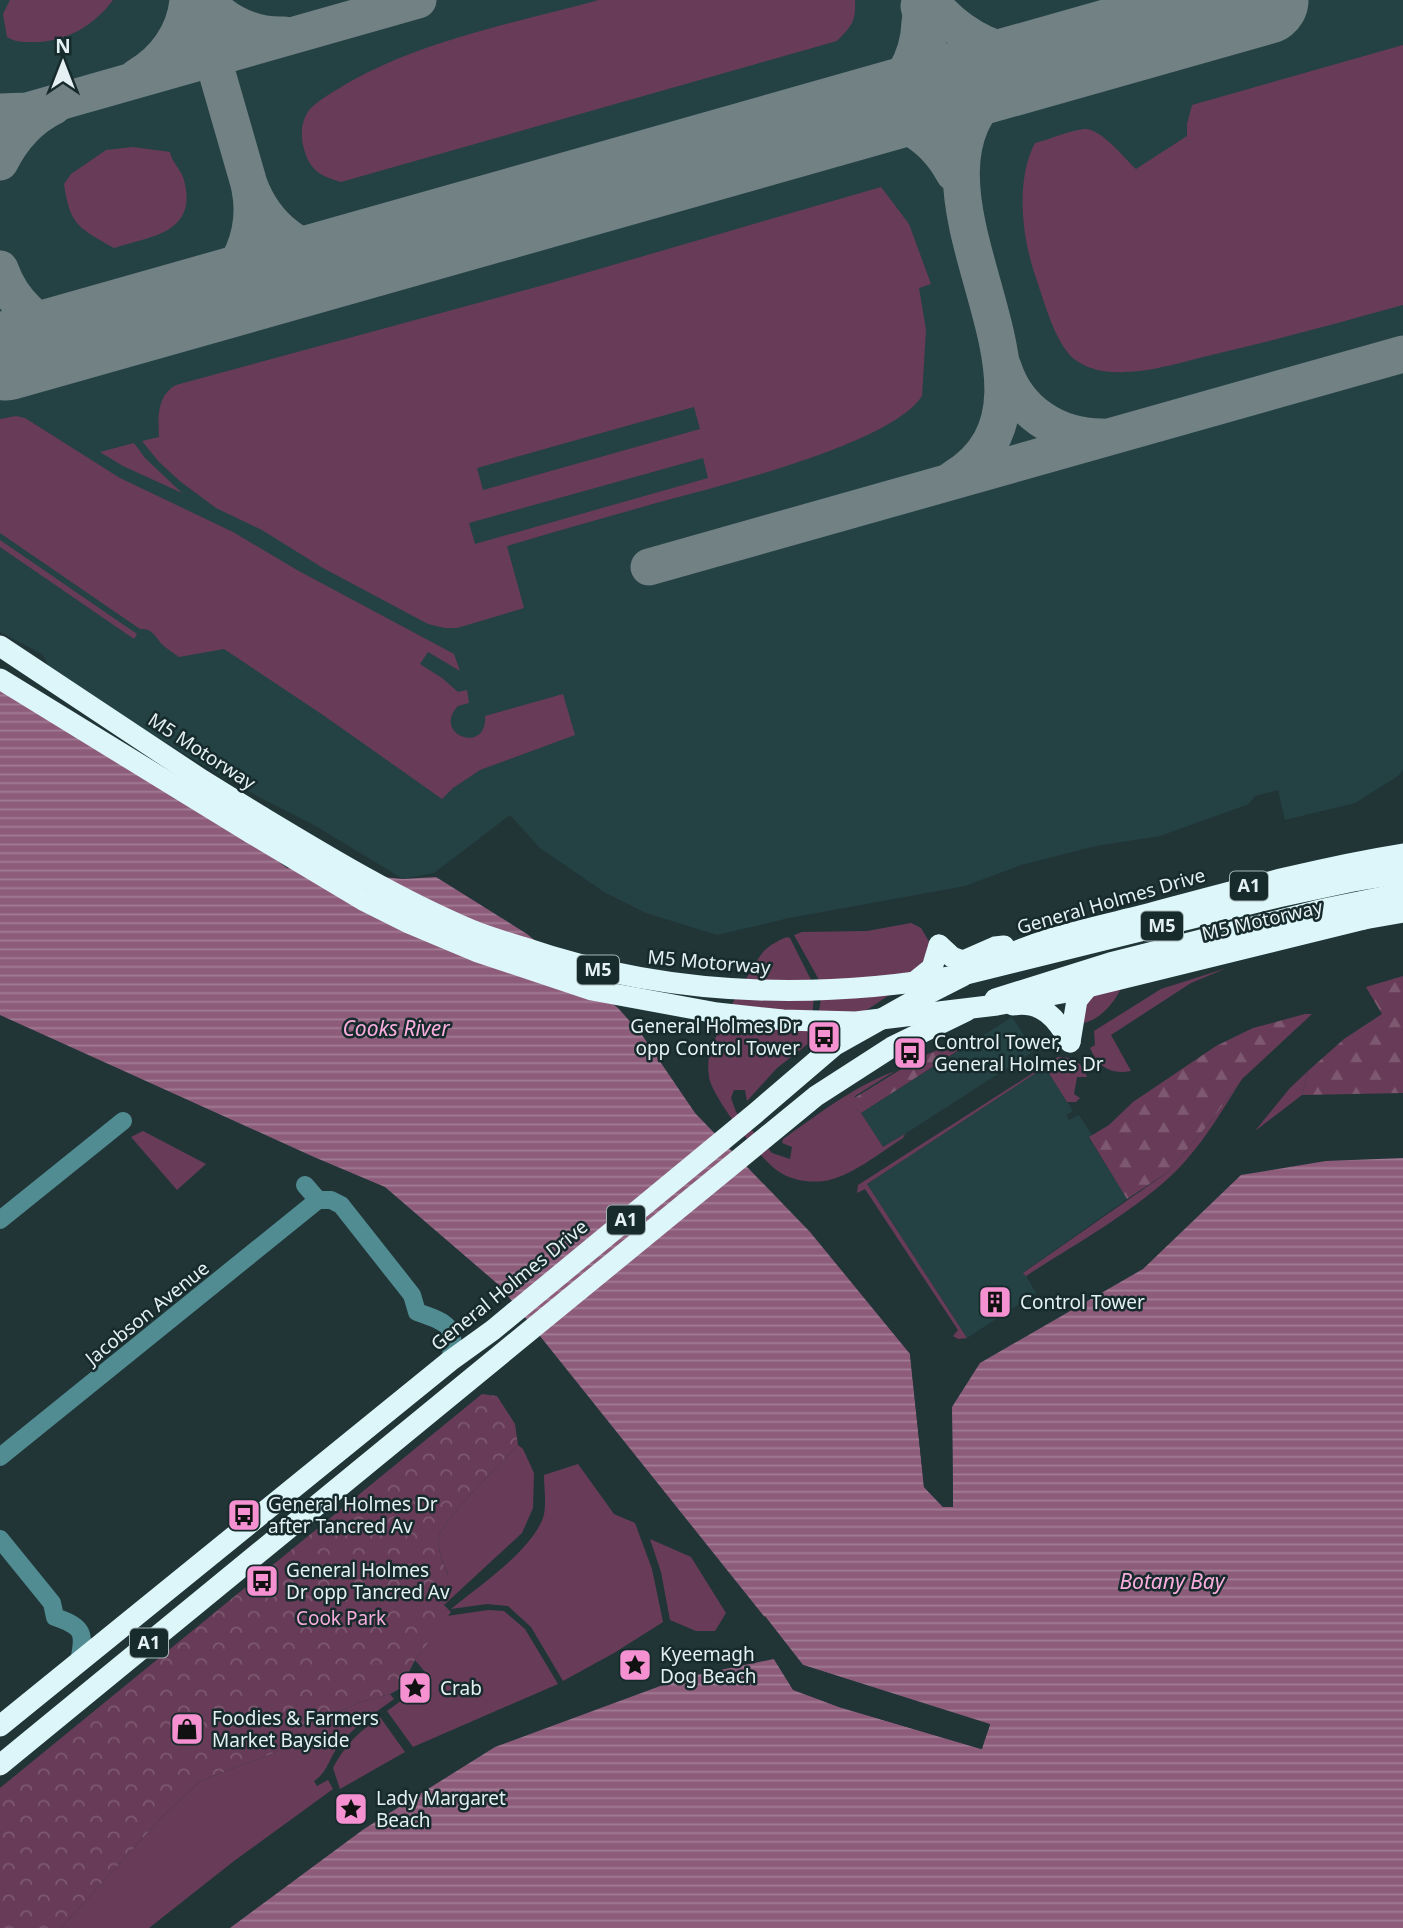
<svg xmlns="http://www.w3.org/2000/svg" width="1403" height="1928" font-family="'Noto Sans',sans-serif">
<defs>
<pattern id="forest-firs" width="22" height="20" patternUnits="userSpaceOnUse" patternTransform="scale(1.75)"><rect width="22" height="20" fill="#683c58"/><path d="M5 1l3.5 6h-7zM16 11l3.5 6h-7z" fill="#7d5870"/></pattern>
<pattern id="park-crowns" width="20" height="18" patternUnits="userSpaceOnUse" patternTransform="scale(1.75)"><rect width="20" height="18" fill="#683c58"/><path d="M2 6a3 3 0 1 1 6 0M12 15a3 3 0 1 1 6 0" fill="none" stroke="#7d5870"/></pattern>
<pattern id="water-rules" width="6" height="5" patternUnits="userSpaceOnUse" patternTransform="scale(1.75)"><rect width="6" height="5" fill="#8d5c7b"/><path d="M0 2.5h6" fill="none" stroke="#a27c95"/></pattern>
</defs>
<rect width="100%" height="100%" fill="#213537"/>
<!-- built -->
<g fill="#244144">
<path d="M0,0h1403v770l-5,6 -43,27 -70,17 -7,-30 -23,6 -6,8 -89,32 -64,10 -75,19 -56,21 -176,32 -72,17 -71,-22 -42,-21 -64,-44 -30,-33 -76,58 -31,6 -89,-54 -55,-28 -78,-45 -129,-80 -10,-18 -42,-22z"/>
<path d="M1012,1017l22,34 -151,97 -22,-35z"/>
<path d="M1045,1067l28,44 -7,4 3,5 10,-5 13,20 -3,3 38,61 -103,73 12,21 -69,45 -100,-154z"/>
</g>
<!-- grass -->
<g fill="#683c58" fill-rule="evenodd">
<path d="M10,0h103c-21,28 -51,44 -86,42 -7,0 -14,-1 -20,-5l-4,-23z"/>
<path d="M599,0h256c1,21 -3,26 -18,41l-496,141c-20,-6 -31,-11 -37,-33 -4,-14 -3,-30 7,-41 9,-9 24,-17 35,-24 76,-44 169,-61 253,-84z"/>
<path d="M1403,45v260c-66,18 -133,37 -200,52 -31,8 -67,19 -100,14 -9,-1 -21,-6 -29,-12 -19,-16 -30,-58 -38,-81 -14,-40 -21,-97 -1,-135 16,-4 33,-12 49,-14 17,-1 40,29 52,40l51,-33v-12l5,-19z"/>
<path d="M133,147l37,5c2,11 11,17 14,28 14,53 -32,56 -70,68 -35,-20 -44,-22 -50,-64l7,-10 35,-24z"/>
<path d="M881,187l28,37 22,60 -12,4 7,42 -4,66c-32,50 -216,93 -276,110 -46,13 -93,26 -139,40l17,62 -67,20h-12l-17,-4 -105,-56 -61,-38 -46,-22 -35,-26 -22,-20 -17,-21 17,-4c-1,-19 -2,-42 17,-52l375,-102zM694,407l6,22 -217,61 -6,-22zM703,458l5,20 -233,66 -6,-21z"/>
<path d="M16,416l9,2 95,60 113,54 64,38 157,84 6,17 -32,-19 -8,12 22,14 16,14 9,-2 2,13 -11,3c-27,29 30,49 27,10l78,-22 12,41 -95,35 -27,18 -11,11 -119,-84 -99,-66 -45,8c-5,-4 -11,-7 -15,-11 -9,-8 -10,-18 -24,-17l-140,-96v-114z"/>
<path d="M134,443l11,15 37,35 -59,-27 -23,-14z"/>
<path d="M0,540l137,94 -3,5 -134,-92z"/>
<path d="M911,923l10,5 9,15 -12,33 -74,49 -30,16 9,-54 -29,-52 8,-3 65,-1z"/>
<path d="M787,937l3,1 25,50 -6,55 -32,25 -30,33 -2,-11h-11l-3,8 5,14 36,41 18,6 2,-12 -10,-4 1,-4c37,-26 70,-52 112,-68l-40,25 -1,12 7,5 22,34 22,-13 -2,4c-22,14 -54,40 -79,43 -15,2 -34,-1 -46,-10 -18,-12 -66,-74 -69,-94 -1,-7 -1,-15 0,-22 3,-15 44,-92 55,-104 6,-6 15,-11 23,-14z"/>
<path d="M1227,968l-36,15 -80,52 20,36c-20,4 -33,-4 -41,-23l5,-3 -1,-14 67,-42z"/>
<path d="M1123,985c-9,18 -22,35 -43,39l6,-31z"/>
<path d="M1058,1057c15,0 24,5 29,20h-10l-3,17 6,4 -4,4h-9l-22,-35 -178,117 100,154 -9,1 -5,-3 5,-6 -93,-141 -8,4 1,-8z"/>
<path d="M1308,1071l-6,24 -47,36 35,-43z"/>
<path d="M1242,1079c-17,27 -34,56 -55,80 -37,44 -112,85 -161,117l-3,-3 145,-101 44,-52z"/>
<path d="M143,1131l63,33 -29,26 -46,-53z"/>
<path d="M518,1445l5,4 11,24 -1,35 -11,25 -78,72 -3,-3v-10l7,-18c-5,-12 -11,-24 -9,-37 2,-15 65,-77 79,-92z"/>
<path d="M578,1464l36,50 21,9 17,46 11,53 -49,31 -51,28 -32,-54 -23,-21 -21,-2 -36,5c28,-23 79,-57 92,-91 4,-12 1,-30 1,-43z"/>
<path d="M650,1539l41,18 35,56 -11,18h-19l-26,-11 -9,-48z"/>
<path d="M488,1610l16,1 21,18 33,55 -145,63 -26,-36 44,-32 -16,-19 32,-44z"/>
<path d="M390,1694l4,5c-19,14 -41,28 -55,46 -10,13 -11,27 -25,36l3,5 11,-6 5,9 -99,72 -85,67h-88l100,-110 39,-37 74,-28 46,-33 41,-18z"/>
<path d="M380,1717l25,35 -65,37 -7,-21c14,-26 24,-34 47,-51z"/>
</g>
<!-- forest -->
<g fill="url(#forest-firs)">
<path d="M1403,976v117l-101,2 6,-24 36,-32 38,-25 -16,-27z"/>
<path d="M1305,1014h7l-70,65 -30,41 -44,52 -41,27 -38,-62 20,-12 24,-23 83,-56 37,-18z"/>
<path d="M973,1035l3,4 -115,74 -7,-5 -3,-8 70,-43z"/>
</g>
<!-- park -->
<path fill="url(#park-crowns)" d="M482,1394l15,2 18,28 3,21c-14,15 -77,77 -79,92 -2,14 4,25 9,38l-7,17v10l10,10 -36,48 -14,28 -11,6 -29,8 -41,18 -46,33 -74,28 -39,37 -100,110h-61v-140z"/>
<!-- water -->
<path fill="url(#water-rules)" d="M0,689l239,143 48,36 116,11 33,-2 91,57 91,74 24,27 53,78 115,119 100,122 14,133 19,20 10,-1 -1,-99 28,-44 163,-94 98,-94 85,-14 77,-3v770h-1173l134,-99 131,-82 187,-69 92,-19 19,30 46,18 142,42 9,-24 -187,-60 -303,-379 -115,-99 -71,-30 -314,-142z"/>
<!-- pier -->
<g fill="#213537">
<path d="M910,1354h4l13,131 17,18h6l-1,-97 3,11 1,90h-10l-19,-20z"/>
<path d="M765,1616l38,49 187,59 -8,25 -143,-42 -46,-17 -21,-34 5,1 18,30 45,17 139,41 7,-18 -185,-59 -39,-49z"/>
</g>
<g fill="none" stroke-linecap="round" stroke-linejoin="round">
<!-- taxiway -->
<g stroke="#728284" stroke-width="37">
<path d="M196,0l53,184c15,41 52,74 98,72 24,-1 50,-13 73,-19"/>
<path d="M205,0c21,23 48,36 79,35"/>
<path d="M930,0c29,38 75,60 124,56"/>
<path d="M919,6l38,166"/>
<path d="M137,77c28,-16 48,-44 51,-77"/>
<path d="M0,112l27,-1 391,-111"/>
<path d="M846,120c45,-13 87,14 108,53"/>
<path d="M807,127c19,-5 40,-9 58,-16 34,-15 54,-54 55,-89"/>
<path d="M0,162c12,-24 29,-44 54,-56"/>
<path d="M0,269c6,17 14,30 27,42 10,10 22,20 37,22 24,3 72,-16 97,-22"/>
<path d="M165,309c12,-3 26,-5 37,-11 39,-19 56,-69 48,-109"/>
<path d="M1003,367c14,44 53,70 99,70"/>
<path d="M953,479c143,-87 -81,-297 53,-398 28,-21 76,-28 110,-37"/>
<path d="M649,567l754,-213"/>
</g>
<!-- runway -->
<path stroke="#728284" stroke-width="89" d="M6,356l1258,-356"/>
<!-- minor -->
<g stroke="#518c92" stroke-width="18">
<path d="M305,1185l13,15"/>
<path d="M318,1200h13l10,5 71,90 5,17c32,11 40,14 33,49"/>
<path d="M0,1220l123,-99"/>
<path d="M0,1457l318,-257"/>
<path d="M0,1539l52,64 3,14c29,10 30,16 24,44"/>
</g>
<!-- highway -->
<g stroke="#dcf6f9" stroke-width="21">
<path d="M0,646l202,134 60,37"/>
<path d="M0,679l251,154"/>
<path d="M1358,880l45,-7"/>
<path d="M1364,919l39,-7"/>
<path d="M939,945l13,12 11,4 32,-14 9,-1"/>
<path d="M992,962c48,-24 100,-34 152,-47 86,-23 171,-47 259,-61"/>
<path d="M911,985l21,-17 7,-23"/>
<path d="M995,999l115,-36 214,-54 79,-16"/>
<path d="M1013,1005c29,-5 44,14 57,37"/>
<path d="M1070,1042l7,-42 18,-22"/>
<path d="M0,1726l450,-365 43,-31 265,-219 77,-66 75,-42 53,-27"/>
<path d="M0,1765l816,-669 76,-49 74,-36"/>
</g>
<!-- highway-bridge -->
<g stroke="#dcf6f9" stroke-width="21">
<path d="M262,817c68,41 136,82 209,113 17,7 34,12 51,17 145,50 294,54 444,27l312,-77 80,-17"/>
<path d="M251,833l112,67 46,23 69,29 114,38 125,23 66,7 73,2 141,-17 70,-13 297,-73"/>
</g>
</g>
<!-- icons -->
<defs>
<symbol id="bus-square" viewBox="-11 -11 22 22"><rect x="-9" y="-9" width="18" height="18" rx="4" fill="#f591d1" stroke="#172b2d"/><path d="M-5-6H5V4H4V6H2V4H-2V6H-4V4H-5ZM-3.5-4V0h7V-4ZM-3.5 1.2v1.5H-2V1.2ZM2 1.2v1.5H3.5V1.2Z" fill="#111"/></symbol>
<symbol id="building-square" viewBox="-11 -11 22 22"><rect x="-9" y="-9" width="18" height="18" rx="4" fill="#f591d1" stroke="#172b2d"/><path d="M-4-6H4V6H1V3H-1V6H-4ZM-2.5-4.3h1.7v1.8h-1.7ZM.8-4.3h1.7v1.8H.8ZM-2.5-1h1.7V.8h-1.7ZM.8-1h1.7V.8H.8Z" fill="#111"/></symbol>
<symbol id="sight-square" viewBox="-11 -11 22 22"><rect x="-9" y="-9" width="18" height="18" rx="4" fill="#f591d1" stroke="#172b2d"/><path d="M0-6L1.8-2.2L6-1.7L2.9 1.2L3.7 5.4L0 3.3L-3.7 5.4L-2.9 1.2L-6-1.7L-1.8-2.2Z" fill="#111"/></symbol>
<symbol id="shop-square" viewBox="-11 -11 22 22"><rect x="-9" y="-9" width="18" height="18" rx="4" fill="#f591d1" stroke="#172b2d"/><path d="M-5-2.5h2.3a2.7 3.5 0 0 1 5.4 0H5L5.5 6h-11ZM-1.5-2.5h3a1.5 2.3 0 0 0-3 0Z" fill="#111"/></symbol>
</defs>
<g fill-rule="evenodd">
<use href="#bus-square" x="805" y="1018" width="38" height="38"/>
<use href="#bus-square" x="891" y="1034" width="38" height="38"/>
<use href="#building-square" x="976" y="1283" width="38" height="38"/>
<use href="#bus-square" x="225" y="1496" width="38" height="38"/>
<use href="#bus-square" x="243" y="1562" width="38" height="38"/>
<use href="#sight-square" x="616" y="1646" width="38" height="38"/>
<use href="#sight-square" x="396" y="1669" width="38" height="38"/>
<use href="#shop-square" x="168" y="1710" width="38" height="38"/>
<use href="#sight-square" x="332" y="1790" width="38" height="38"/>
</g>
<g text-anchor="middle" stroke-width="5" stroke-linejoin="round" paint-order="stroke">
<!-- shield labels -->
<g fill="#172b2d" stroke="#a6b5b6" stroke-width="2">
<rect x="1230" y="871.5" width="38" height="29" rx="5"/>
<rect x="1141" y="911.5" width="42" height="29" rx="5"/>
<rect x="577" y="955.5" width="42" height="29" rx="5"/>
<rect x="607" y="1205.5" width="38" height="29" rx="5"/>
<rect x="130" y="1628.5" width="38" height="29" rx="5"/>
</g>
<g font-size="18" font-weight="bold" fill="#e4f0f1">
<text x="1249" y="892">A1</text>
<text x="1162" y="932">M5</text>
<text x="598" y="976">M5</text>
<text x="626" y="1226">A1</text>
<text x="149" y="1649">A1</text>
</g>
<!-- street labels -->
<g font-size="19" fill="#e4f0f1" stroke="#172b2d">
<text transform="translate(202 751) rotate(33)" y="7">M5 Motorway</text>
<text transform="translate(1111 901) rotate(-16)" y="7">General Holmes Drive</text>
<text transform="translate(1262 920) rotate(-13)" y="7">M5 Motorway</text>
<text transform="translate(709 962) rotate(5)" y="7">M5 Motorway</text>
<text transform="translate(509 1285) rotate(-39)" y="7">General Holmes Drive</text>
<text transform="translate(147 1313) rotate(-39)" y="7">Jacobson Avenue</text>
</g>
<!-- poi labels -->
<g font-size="19" fill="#e4f0f1" stroke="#172b2d" text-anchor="start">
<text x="800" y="1033" text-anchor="end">General Holmes Dr<tspan x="800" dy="22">opp Control Tower</tspan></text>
<text x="934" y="1049">Control Tower,<tspan x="934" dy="22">General Holmes Dr</tspan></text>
<text x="1020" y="1309">Control Tower</text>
<text x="268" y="1511">General Holmes Dr<tspan x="268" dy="22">after Tancred Av</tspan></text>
<text x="286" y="1577">General Holmes<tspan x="286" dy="22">Dr opp Tancred Av</tspan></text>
<text x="660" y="1661">Kyeemagh<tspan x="660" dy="22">Dog Beach</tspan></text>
<text x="440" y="1695">Crab</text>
<text x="212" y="1725">Foodies &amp; Farmers<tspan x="212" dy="22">Market Bayside</tspan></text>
<text x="376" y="1805">Lady Margaret<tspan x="376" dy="22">Beach</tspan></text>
</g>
<!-- park labels -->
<g font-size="19" fill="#f8acdb" stroke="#172b2d">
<text x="341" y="1625">Cook Park</text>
</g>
<!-- water labels -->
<g font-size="21" font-style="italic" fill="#faaede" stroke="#172b2d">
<text x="396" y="1036">Cooks River</text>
<text x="1172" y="1589">Botany Bay</text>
</g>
</g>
<!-- north arrow -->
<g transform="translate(63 63)" stroke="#172b2d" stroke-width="5" paint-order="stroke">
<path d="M0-5L12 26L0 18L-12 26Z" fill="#e4f0f1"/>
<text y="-10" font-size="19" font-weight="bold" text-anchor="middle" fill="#e4f0f1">N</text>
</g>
</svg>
